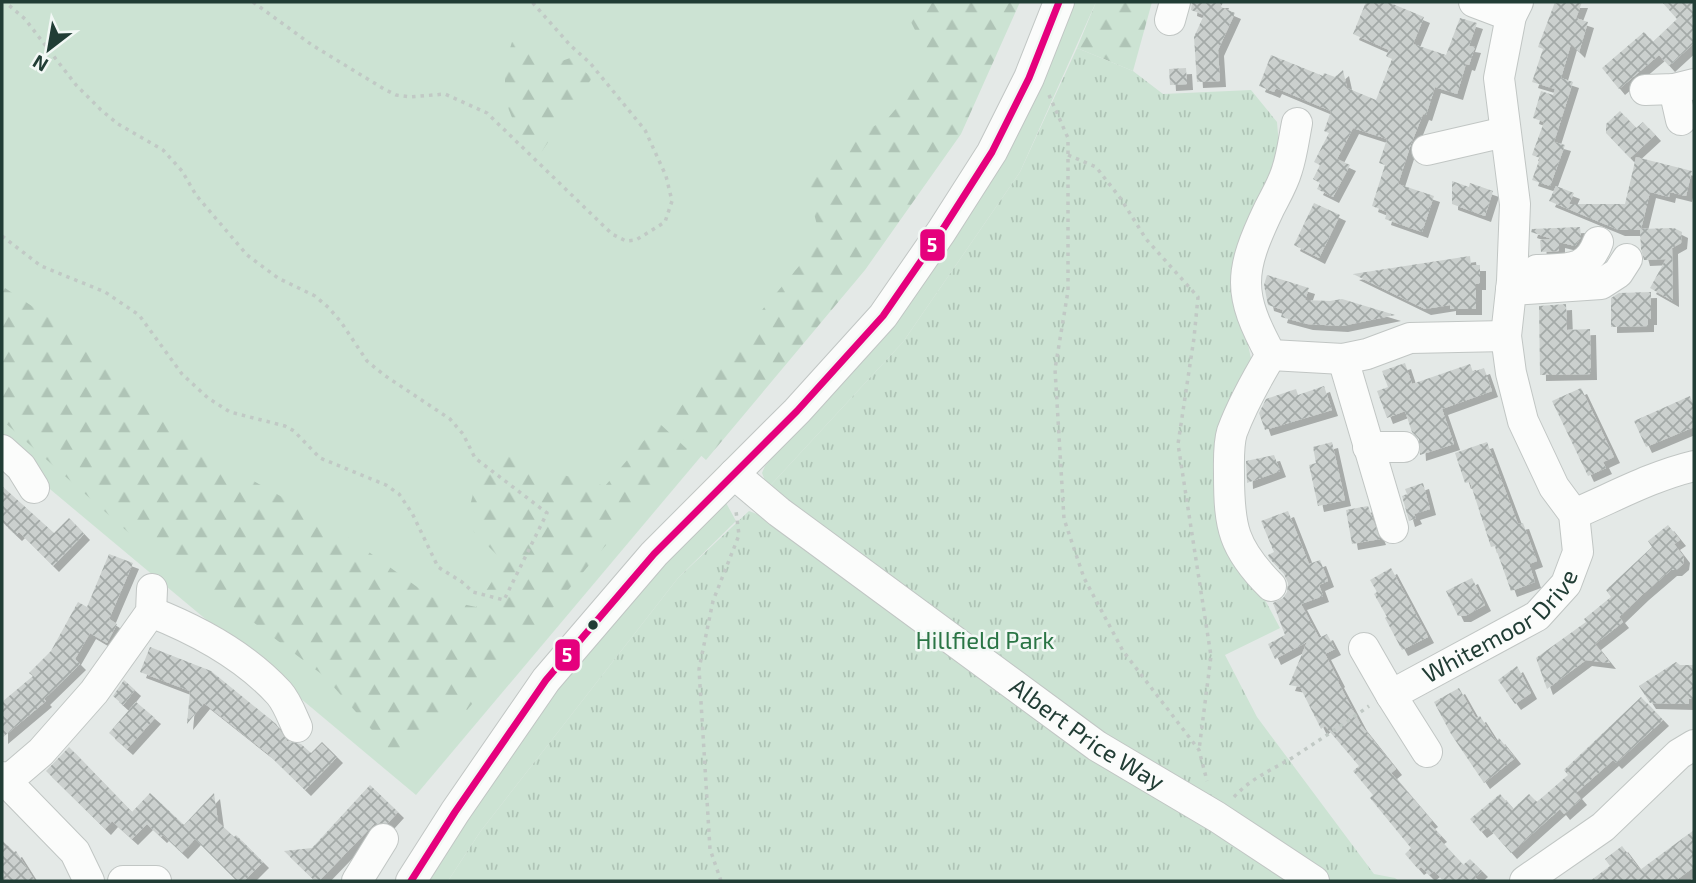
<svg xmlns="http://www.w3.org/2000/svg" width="1696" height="883" font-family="'Exo 2',sans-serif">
<defs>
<pattern id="forest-firs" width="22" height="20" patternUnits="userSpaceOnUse" patternTransform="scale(1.75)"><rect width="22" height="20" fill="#cce3d3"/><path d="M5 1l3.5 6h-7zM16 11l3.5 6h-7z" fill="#afc4b6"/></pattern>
<pattern id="park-tufts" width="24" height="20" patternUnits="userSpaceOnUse" patternTransform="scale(1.75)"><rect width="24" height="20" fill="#cce3d3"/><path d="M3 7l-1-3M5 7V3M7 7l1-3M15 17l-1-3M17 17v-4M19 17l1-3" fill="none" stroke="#afc4b6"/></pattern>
<pattern id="building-cross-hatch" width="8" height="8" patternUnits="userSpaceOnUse" patternTransform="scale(1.75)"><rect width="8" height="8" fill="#cbd0ce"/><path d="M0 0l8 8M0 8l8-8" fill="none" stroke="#a4aaa8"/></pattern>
<filter id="shadow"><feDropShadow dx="6" dy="6" stdDeviation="0" flood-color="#0004"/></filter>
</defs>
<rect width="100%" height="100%" fill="#e4e9e7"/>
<!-- grass -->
<g fill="#cce3d3">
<path d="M2,2h1017l-157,263 -446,530 -414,-346z"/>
<path d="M1067,2h29l-76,170 -117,170 -135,146 -6,-15 3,-7 122,-140z"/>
<path d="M725,501l11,20 -58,57 -198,254 -32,49h-25l36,-56 146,-202z"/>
</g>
<!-- forest -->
<g fill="url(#forest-firs)">
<path d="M895,2h125l-59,132 -96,136 -159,190 -40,-36 155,-184 -14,-53 46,-49 35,-20 29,-34 7,-36 -18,-36z"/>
<path d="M1096,2h56l-19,69 -56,-23z"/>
<path d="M512,42l19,2 17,22 22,-8 22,20 -52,76 -21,-19 -14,-35v-36z"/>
<path d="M2,286l116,78 24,32 55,53 133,75 101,73 45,10 28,-45 -30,-30 -5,-22 12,-48 30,-6 41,16 53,14 54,-63 28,26 -220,261 -9,-7 -13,18 -50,35 -71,-80 -109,-83 -85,-59 -128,-114z"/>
</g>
<!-- park -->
<path fill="url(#park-tufts)" d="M1077,48l56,23 30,23 88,-4 26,32 4,47 -49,101 20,93 -24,168 52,97 -55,27 32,62 117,157 21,4 4,3h-951l32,-49 198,-254 71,-67 26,10 -7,-33 135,-146 117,-170z"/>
<!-- building -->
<g fill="url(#building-cross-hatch)" filter="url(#shadow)">
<path d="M1192,2h31l-2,5 14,6 -17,37 2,31 -23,1 -3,-45 10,-22 -13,-5z"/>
<path d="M1366,2h22l36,15 -11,27 33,11 14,-37 17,5 -8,23 6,1 -6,18 -3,-1 -9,30 -22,-7 -9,28 -3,-1 -12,30 -13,40 36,12 -12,36 -37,-13 2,-7 -15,-6 13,-41 -6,-2 8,-24 -34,-11 -16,31 13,6 -17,32 -16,-8 3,-6 -7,-4 7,-14 -6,-3 15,-29 -5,-2 7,-20 -55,-23 -2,4 -15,-6 12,-31 52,21 1,-3 11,4 8,-7 4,18 29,12 16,-41 -6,-3 3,-6 -36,-16z"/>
<path d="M1555,2h27l-6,16 12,4 -9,30 -8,-8 -10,34 12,4 -19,60 11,3 -15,41 -18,-6 8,-22 -8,-3 12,-33 -11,-4 8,-27 12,4 2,-6 -23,-7 11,-33 -5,-2z"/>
<path d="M1662,2h32v41l-25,23 -10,-11 -40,34 -17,-21 42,-36 9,10 24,-23z"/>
<path d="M1186,68l1,16 -17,1 -1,-16z"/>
<path d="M1620,111l16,17 7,-6 12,13 -25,23 -24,-25v-9z"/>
<path d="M1636,157l56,14 -6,25 -16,-4 -1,5 -19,-5 -9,37 33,-1 8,4 -1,11 -9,5 1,53 -23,-13 16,-29 -22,1 -3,-11 -1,-19h-21l-70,-29 7,-15 18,7 -5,11h56z"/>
<path d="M1452,181l17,6 1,-4 23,8 -8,25 -33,-12z"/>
<path d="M1314,203l26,12 -21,43 -25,-13z"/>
<path d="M1580,227l1,10 -6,9 -16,-4v9l-18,1 -1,-12 12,-1 -21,-7 1,-3z"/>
<path d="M1470,256l1,9h9v19h-4v25h-26v-4l-25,4 -72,-35z"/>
<path d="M1267,275l42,13 -4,12 25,1 12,-2 53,16 -53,11 -35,-2 -26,-7 2,-7 -15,-5 -4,-20z"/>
<path d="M1651,292v27h-3v7l-37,1v-29l8,-5z"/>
<path d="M1566,304l1,26 23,-1 1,45 -51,1 -1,-69z"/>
<path d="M1405,363l7,21 58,-20 3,8 11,-4 8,23 -50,18 12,35 -34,11 -1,-16 -7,-7 -7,-21 -18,7 -10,-27 11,-4 -6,-16z"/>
<path d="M1324,386l8,24 -67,20 -6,-17 7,-14 30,-10 2,6z"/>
<path d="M1581,388l33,69 -11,5 3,6 -18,8 -36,-75z"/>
<path d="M1690,396l4,10v21l-48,20 -12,-26z"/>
<path d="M1332,442l13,58 -27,6 -9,-41 7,-2 -3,-16z"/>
<path d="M1487,442l31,82 5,-1 14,38 -8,3 6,18 -24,9 -16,-45 -4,1 -21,-65 -5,1 -10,-30z"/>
<path d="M1274,455l6,16 -33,12 -1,-22z"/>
<path d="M1423,483l7,26 -16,5 2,4 -7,3 -7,-25 5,-2 -2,-5z"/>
<path d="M2,486l52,47 15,-15 15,16 -31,32 -34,-34 -3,3 -14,-13z"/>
<path d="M1368,506l12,33 -28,5 -6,-34z"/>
<path d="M1288,511l21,53 11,-4 8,21 -9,4 4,11 -22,8 18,34 8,-4 8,15 -10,5 14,27 -1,1 23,43 35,44 -5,4 41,48 -3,2 12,13 -3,2 25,27 7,-6 12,12 -7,6 4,4h-35l-10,-10 -5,4 -8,-8 -3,2 -13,-15 6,-6 -41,-50 3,-3 -20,-24 6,-5 -34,-40 -4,3 -21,-42 -11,-2 18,-43 -32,17 -7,-15 17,-9 -12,-32 10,-5 4,-6 1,-9 -4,-9 -15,-16 -1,-3 6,-3 -13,-31z"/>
<path d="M1668,525l12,15 -6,4 10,13 -1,7 -7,6h-5l-28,24 -24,23 4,5 -28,22 15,19 -24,-3 -39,29 -11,-31 50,-36 -2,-3 27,-22 -5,-7 46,-43 -4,-6z"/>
<path d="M109,554l24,9 -24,56 8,5 -10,19 -17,-10 -15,26 5,5 -36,35 2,2 -44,37v-36l31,-26 -4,-3 22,-22 27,-49 9,5z"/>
<path d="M1391,568l37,69 -26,13 -17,-32 2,-1 -13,-23 3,-2 -7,-12z"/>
<path d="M1472,578l13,27 -20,11h-7l-12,-25z"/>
<path d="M150,647l61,24 65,53 11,17 14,3 10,9 11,-11 15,15 -32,33 -38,-37 -63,-50 -17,21 3,-33 -50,-19z"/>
<path d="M1676,662l4,3h14v34h-5v5l-39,-1 -11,-17z"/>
<path d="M1517,666l14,27 -16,11 -17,-24z"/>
<path d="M124,680l11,10 -12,15 -10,-9z"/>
<path d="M1459,688l17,30 4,-2 16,25 3,-3 16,20 -31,25 -33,-49 -17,-32z"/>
<path d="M1641,697l22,23 -47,43 -3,-3 -37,33 5,6 -17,15 -4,-5 -49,44 -23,-26 -7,5 -11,-13 30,-25 13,15 16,-15 8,8 31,-27 -4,-5z"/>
<path d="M136,702l19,16 -28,31 -18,-16z"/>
<path d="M69,747l63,65 18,-19 34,32 30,-32 4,29 16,15 2,-2 27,27 -19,19h-7l-42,-42 -13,14 -19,-18 -2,2 -14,-13 -15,15 -20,-18 -7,8 -59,-58z"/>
<path d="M370,785l28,27 -10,11 -14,1 -55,57h-4l-31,-30 28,-3z"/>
<path d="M1694,830v37l-19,14h-85l20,-15 -5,-7 17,-13 18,24z"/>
<path d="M2,840l12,12 2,-1 19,30h-33z"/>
</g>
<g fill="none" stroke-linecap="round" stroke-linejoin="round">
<defs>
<g id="minor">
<path d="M1474,2l37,14"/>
<path d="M1170,20l5,-18"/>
<path d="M1674,89l7,31"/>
<path d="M1645,90l29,-1 20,-5"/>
<path d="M1297,123c-3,15 -5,32 -10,47 -4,14 -12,27 -18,39 -30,63 -32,84 2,146l72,4 24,-5 43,-16 96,-2"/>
<path d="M1427,150l78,-18"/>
<path d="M1537,270c28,-2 50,3 61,-28"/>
<path d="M1511,290l90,-6 17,-11 9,-14"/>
<path d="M1271,355c-15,25 -29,50 -39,77 -4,13 -3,30 -3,43 0,52 4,73 42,111"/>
<path d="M1343,359l50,169"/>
<path d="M1368,447h36"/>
<path d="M2,450l19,17 13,21"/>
<path id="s1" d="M734,474l45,38 318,234 120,71 97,64"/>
<path d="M1574,514c40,-17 78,-38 120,-48"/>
<path d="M151,612c46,18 94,44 128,81 8,9 13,23 18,34"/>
<path d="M1364,648l27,47"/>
<path id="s2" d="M1427,752l-36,-57 146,-79 29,-32 12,-32 -4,-38 -20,-27 -31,-66 -12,-48 -5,-37 6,-55 3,-77 -16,-126 12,-62 7,-14"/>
<path d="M2,777l73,75 14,29"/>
<path d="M7,781l34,-29 53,-60 57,-80 1,-23"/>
<path d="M123,881h33"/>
<path d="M357,881l26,-42"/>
<path d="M411,881l44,-69 91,-132 108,-126 143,-143 86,-95 58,-84 51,-80 37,-74 30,-76"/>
<path d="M1525,881l78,-54 76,-73 15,-9"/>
</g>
</defs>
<!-- minor casing -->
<use href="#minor" stroke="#c1c6c4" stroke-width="32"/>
<!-- path -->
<g stroke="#c1c9c5" stroke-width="3.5" stroke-dasharray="3.5 5" stroke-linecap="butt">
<path d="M253,2l59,43 72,44 12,6 14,2 35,-3 42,19 125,121 14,7 10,-1 29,-18 7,-21 -6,-25 -21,-46 -55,-67 -20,-18 -38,-43"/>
<path d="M1049,95l19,43v153l-13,78 9,150 20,59 39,73 76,99 8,31"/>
<path d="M1068,155l28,12 25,32 25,40 52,58 -4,41 -16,106 33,212 -12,94"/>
<path d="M2,236l39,30 64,26 34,23 43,59 26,24 22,14 55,14 9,5 26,27 66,27 13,9 13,19 26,54 24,15 11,10 31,8 43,-87 -72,-55 -12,-24 -13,-15 -66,-44 -17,-14 -26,-39 -12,-14 -14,-12 -37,-18 -31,-23 -51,-60 -14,-24 -19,-21 -45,-26 -17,-14 -25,-25 -51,-66 -20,-17"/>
<path d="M1234,797c16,-18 37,-27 58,-39 26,-17 52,-34 77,-52"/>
<path d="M721,881l-11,-32 -11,-180 14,-68 26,-66 -3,-24"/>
</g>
<!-- minor -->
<use href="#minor" stroke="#fbfcfb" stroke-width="30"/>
<defs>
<path id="bus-1" d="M411,881l44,-69 91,-132 108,-126 143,-143 86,-95 58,-84 51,-80 37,-74 30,-76"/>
</defs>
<!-- bus-1 casing -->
<use href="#bus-1" stroke="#f2f8f5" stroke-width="12"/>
<!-- bus-1 -->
<use href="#bus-1" stroke="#e5007d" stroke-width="7"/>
</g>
<!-- markers -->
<circle fill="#213d35" stroke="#f2f8f5" stroke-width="2.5" cx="593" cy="625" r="6"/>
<g text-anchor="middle" stroke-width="5" stroke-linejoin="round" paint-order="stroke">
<!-- street labels -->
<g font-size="24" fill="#213d35" stroke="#f2f8f5">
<text dy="8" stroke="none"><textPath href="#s2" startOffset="198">Whitemoor Drive</textPath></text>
<text dy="8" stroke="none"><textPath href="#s1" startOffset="439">Albert Price Way</textPath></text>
</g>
<!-- park labels -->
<g font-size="24" fill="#2a7545" stroke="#f2f8f5">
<text x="985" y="649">Hillfield Park</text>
</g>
</g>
<g stroke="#f2f8f5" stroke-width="2.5">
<rect x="919" y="228" width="27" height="34" rx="7" fill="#e5007d"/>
<rect x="554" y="638" width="27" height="34" rx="7" fill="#e5007d"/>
</g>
<g font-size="19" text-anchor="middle" font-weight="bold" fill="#fff">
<text x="932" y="252">5</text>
<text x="567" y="662">5</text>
</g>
<!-- border -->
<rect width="1696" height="883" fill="none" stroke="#213d35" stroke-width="7"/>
<!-- north arrow -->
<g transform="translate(49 49) rotate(211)" stroke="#f2f8f5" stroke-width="5" paint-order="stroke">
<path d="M0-5L12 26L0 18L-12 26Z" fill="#213d35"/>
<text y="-10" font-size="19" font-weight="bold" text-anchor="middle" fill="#213d35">N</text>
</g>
</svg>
